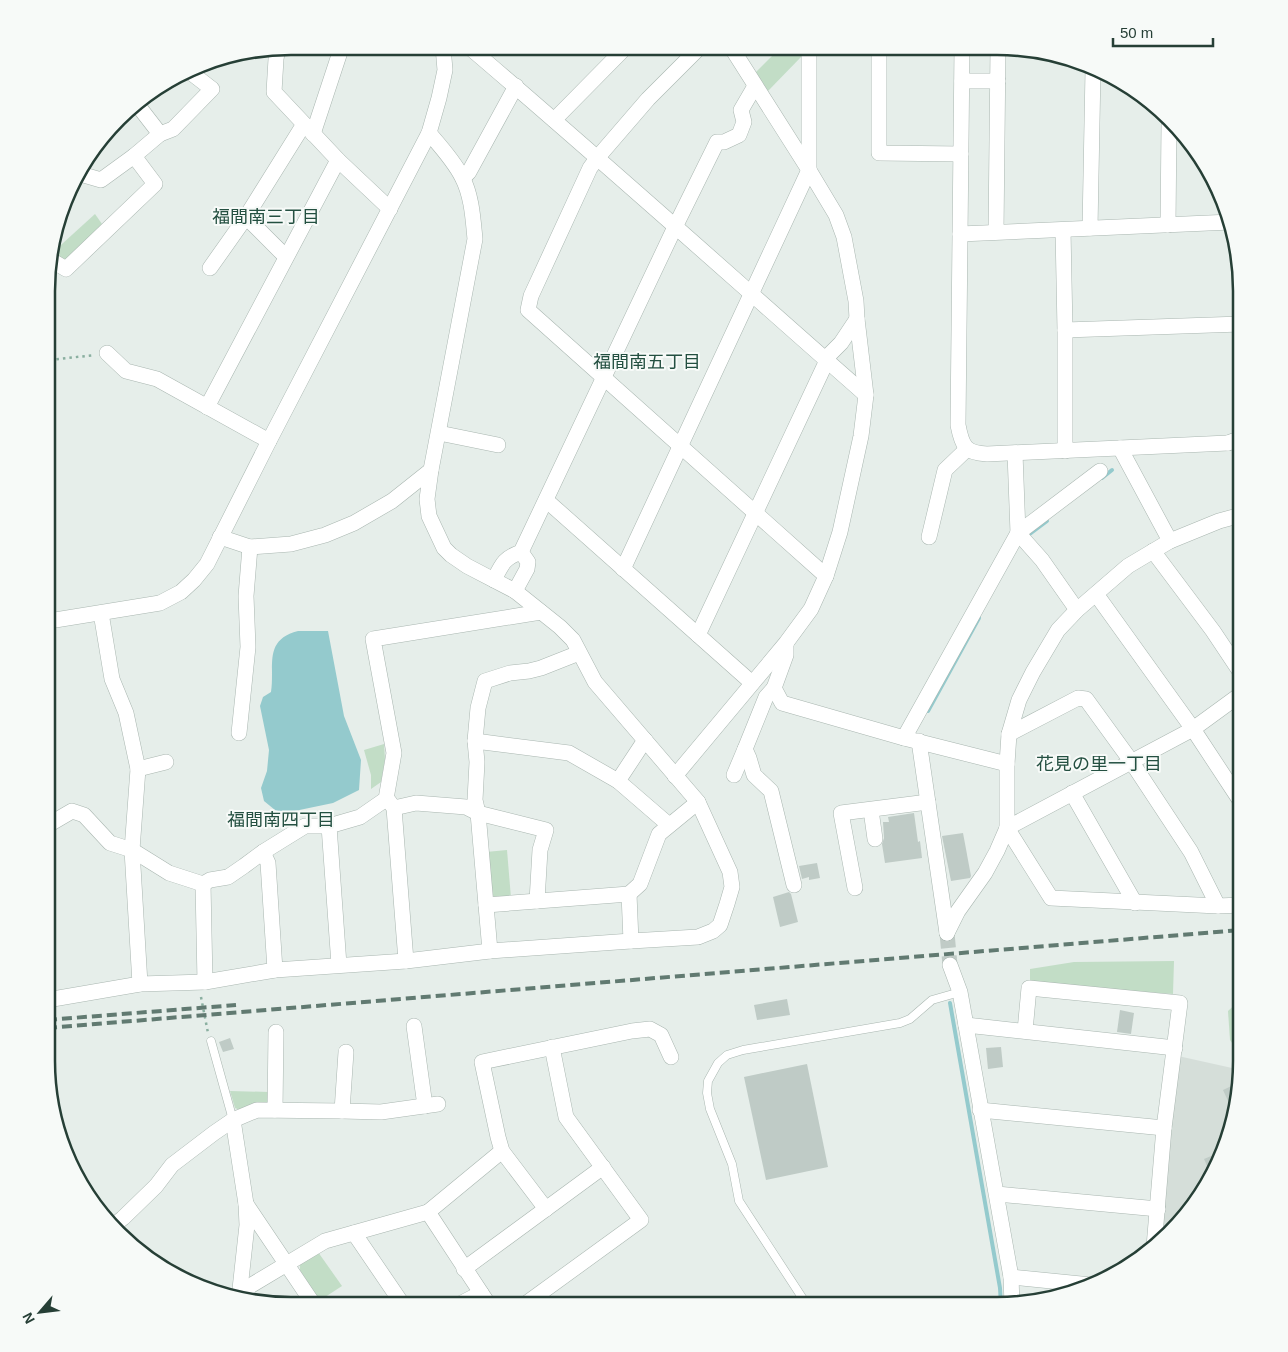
<svg xmlns="http://www.w3.org/2000/svg" width="1288" height="1352" font-family="Helvetica,'Noto Sans JP',sans-serif">
<rect width="100%" height="100%" fill="#e6eeea"/>
<!-- built -->
<path fill="#d5ded9" d="M1178,1056l63,14v7l-8,48 -24,58 -28,40 -22,19z"/>
<!-- green -->
<g fill="#c2ddc6">
<path d="M780,48h22v8l-34,35 -12,-19z"/>
<path d="M95,214l7,10 -34,34 -5,3 -12,-7z"/>
<path d="M384,744l1,15 -4,23 -10,7v-14l-7,-25z"/>
<path d="M507,850l4,48 -15,1 -5,-6 -5,-41z"/>
<path d="M1174,961l-1,33 -143,-11v-14l44,-7z"/>
<path d="M1241,999v57l-11,-16 -2,-29z"/>
<path d="M230,1091l39,1v11l-29,7 -5,-2z"/>
<path d="M318,1252l24,34 -23,15 -19,-31v-7z"/>
</g>
<!-- water -->
<path fill="#94cacd" d="M298,631h30l16,85 17,44 -2,30 -26,13 -48,10 -10,-3 -11,-9 -3,-13 6,-17 2,-21 -9,-44 3,-9 8,-5c4,-26 -8,-52 27,-61z"/>
<g fill="none" stroke-linecap="round" stroke-linejoin="round">
<!-- stream -->
<g stroke="#94cacd" stroke-width="4">
<path d="M1102,478l10,-8"/>
<path d="M1027,536l20,-15"/>
<path d="M928,711l51,-93"/>
<path d="M950,1003l50,285 1,17"/>
</g>
</g>
<!-- building -->
<g fill="#bfcbc6">
<path d="M914,813l4,29 2,-1 2,17 -37,5 -3,-19 2,-6 -1,-16h6l-1,-5z"/>
<path d="M963,833l8,43 -1,2 -19,3 -9,-45z"/>
<path d="M817,863l3,15 -11,2v-3l-7,2 -3,-13z"/>
<path d="M789,892l2,2 7,28 -18,5 -7,-30z"/>
<path d="M787,999l3,16 -33,5 -3,-15z"/>
<path d="M1120,1010l14,3 -3,21 -14,-2z"/>
<path d="M230,1038l4,11 -11,3 -4,-10z"/>
<path d="M1001,1047l2,20 -15,2 -2,-21z"/>
<path d="M807,1064l21,103 -62,13 -22,-103z"/>
<path d="M1240,1082l-5,34 -12,-26z"/>
<path d="M1223,1151l-8,17 -3,9 -8,-18z"/>
</g>
<g fill="none" stroke-linecap="round" stroke-linejoin="round">
<!-- minor-tunnel -->
<path stroke="#c0cbc6" stroke-width="15" stroke-dasharray="15 8" stroke-linecap="butt" d="M947,933l3,32"/>
<defs>
<g id="service">
<path d="M211,1041l22,79"/>
<path d="M807,1305l-68,-104 -7,-37 -22,-55 -3,-16 1,-12 10,-18 9,-8 16,-5 157,-27 10,-4 22,-19 28,-8"/>
</g>
<g id="minor">
<path d="M469,47c134,114 265,232 397,348"/>
<path d="M700,47l-52,52 -50,58 -8,11 -59,128 -3,14 298,266"/>
<path d="M278,48l-2,11 -2,33 64,68 52,49"/>
<path d="M879,48v105l82,1"/>
<path d="M962,81h36"/>
<path d="M554,120l72,-73"/>
<path d="M160,134l13,-5 39,-40 -22,-17"/>
<path d="M313,134l29,-88"/>
<path d="M77,173l24,7 33,-24 26,-22 -24,-31"/>
<path d="M463,178l6,-6 47,-86"/>
<path d="M1168,225l1,-100"/>
<path d="M1090,228l3,-158"/>
<path d="M1063,230l2,100v121"/>
<path d="M996,232l2,-184"/>
<path d="M960,234l271,-12"/>
<path d="M286,257l-40,-40 58,-93"/>
<path d="M51,260l15,9 89,-85 -21,-28"/>
<path d="M210,268l36,-51"/>
<path d="M1065,330l176,-6"/>
<path d="M107,353l19,18 31,8 112,62"/>
<path d="M207,407l131,-247"/>
<path d="M439,433l59,12"/>
<path d="M1228,443l13,-5"/>
<path d="M1120,448l50,93"/>
<path d="M1015,453l3,80 24,27 35,50"/>
<path d="M546,500l206,183"/>
<path d="M220,537l30,10 41,-3 34,-9 29,-12 38,-22 39,-31"/>
<path d="M929,537l16,-67 22,-21"/>
<path d="M1153,551l60,80 28,42"/>
<path d="M623,569l186,-399v-122"/>
<path d="M494,580c8,-16 10,-22 27,-28l154,-325 42,-85h7l15,-7 5,-13 -3,-12 14,-24"/>
<path d="M515,591l12,-22 1,-7 -7,-10"/>
<path d="M1096,594l97,135 48,73"/>
<path d="M101,613l11,66 14,34 12,56 -6,81 8,134"/>
<path d="M49,621l111,-18 21,-11 13,-12 13,-16 62,-123 160,-308 10,-35 6,-28 -2,-23"/>
<path d="M698,635l132,-281 11,-11 16,-24"/>
<path d="M786,645v10l-12,33 8,15 122,35 103,26"/>
<path d="M774,688l-8,9 -21,52 4,9 5,17 17,16 23,94"/>
<path d="M239,733l9,-86 -2,-51 4,-49"/>
<path d="M1009,734l69,-36 8,1 45,62 60,91 27,54"/>
<path d="M904,738l114,-205 82,-62"/>
<path d="M645,740l-27,41 51,44"/>
<path d="M475,741l94,12 49,28"/>
<path d="M919,741l28,192"/>
<path d="M138,769l28,-7"/>
<path d="M734,775l11,-26"/>
<path d="M675,776l111,-133 25,-34 15,-33 14,-44 21,-96 5,-41 -9,-76 -1,-18 -12,-64 -8,-22 -27,-45 -78,-123"/>
<path d="M1072,793l63,110"/>
<path d="M388,800l6,8 12,153"/>
<path d="M394,808l22,-5 50,4 12,6 68,17 -6,20 -3,51"/>
<path d="M871,810l4,29"/>
<path d="M48,825l24,-14 12,4 26,28 22,7 37,23 34,11"/>
<path d="M329,826l10,139"/>
<path d="M1007,828l44,70 167,8 23,-1"/>
<path d="M1007,828l186,-99 48,-35"/>
<path d="M263,852l5,11 7,107"/>
<path d="M203,884l7,-4 18,-3 16,-11 19,-14 42,-26h24l31,-9 26,-18 8,-46 -21,-114 168,-27"/>
<path d="M203,884l2,98"/>
<path d="M855,888l-14,-75 87,-11"/>
<path d="M629,894l11,-10 19,-50 39,-32"/>
<path d="M486,905l143,-11 2,47"/>
<path d="M947,933l11,-22 27,-38 12,-22 10,-23v-64l2,-30 10,-34 14,-28 25,-42 19,-20 51,-44 42,-25 49,-20 22,-6"/>
<path d="M490,951l-12,-138 -3,-13 2,-38 -2,-21 3,-33 7,-27 25,-8 19,-2 12,-3 38,-15"/>
<path d="M950,965l10,27 51,285 1,28"/>
<path d="M47,1000l93,-16 65,-2 70,-12 131,-9 84,-10 141,-10 67,-4 15,-6 7,-6 7,-21 5,-17 -2,-15 -32,-70 -103,-120 -22,-42 -13,-13 -45,-36 -48,-25 -16,-11 -7,-7 -15,-32 -2,-17 4,-29 44,-231c-2,-20 -3,-43 -13,-62 -8,-16 -21,-30 -33,-44"/>
<path d="M966,1025l209,23"/>
<path d="M414,1026l11,80"/>
<path d="M1025,1031l4,-43 151,15 -16,125 -10,119"/>
<path d="M275,1110l1,-78"/>
<path d="M980,1110l184,18"/>
<path d="M342,1111l39,1 57,-8"/>
<path d="M233,1120l13,84 1,21 -8,73"/>
<path d="M997,1194l161,15"/>
<path d="M246,1204l68,101"/>
<path d="M546,1209l-44,-58 -4,-14 -16,-75 150,-31 18,-2 11,6 10,22"/>
<path d="M428,1212l74,-61"/>
<path d="M113,1226l10,-8 33,-32 16,-21 42,-32 19,-13 24,-10 85,1 4,-59"/>
<path d="M354,1233l49,72"/>
<path d="M464,1269l139,-102"/>
<path d="M1011,1277l80,8"/>
<path d="M240,1292l85,-51 103,-29 61,93"/>
<path d="M458,1305l23,-12"/>
<path d="M524,1305l117,-85 -75,-103 -14,-70"/>
</g>
<path id="tertiary" d="M962,48l-4,377c4,21 7,28 29,29l241,-11"/>
</defs>
<!-- service casing -->
<use href="#service" stroke="#a9b6b0" stroke-width="9"/>
<!-- minor casing -->
<use href="#minor" stroke="#a9b6b0" stroke-width="16"/>
<!-- tertiary casing -->
<use href="#tertiary" stroke="#a9b6b0" stroke-width="16"/>
<!-- path -->
<g stroke="#8aafa0" stroke-width="2.5" stroke-dasharray="2.5 4" stroke-linecap="butt">
<path d="M50,360l45,-5"/>
<path d="M201,997l7,36"/>
</g>
<!-- service -->
<use href="#service" stroke="#fff" stroke-width="8"/>
<!-- minor -->
<use href="#minor" stroke="#fff" stroke-width="15"/>
<!-- tertiary -->
<use href="#tertiary" stroke="#fff" stroke-width="15"/>
<!-- rail -->
<g stroke="#617a71" stroke-width="4" stroke-dasharray="10 5" stroke-linecap="butt">
<path d="M47,1020l189,-15"/>
<path d="M47,1028l1194,-98"/>
</g>
</g>
<g text-anchor="middle" stroke-width="4" stroke-linejoin="round" paint-order="stroke">
<!-- neighbourhood labels -->
<g font-size="18" fill="#245041" stroke="#f7faf8">
<text x="266" y="223">福間南三丁目</text>
<text x="647" y="368">福間南五丁目</text>
<text x="1099" y="770">花見の里一丁目</text>
<text x="281" y="826">福間南四丁目</text>
</g>
</g>
<!-- crop -->
<path d="M0 0H1288V1352H0ZM291 55H997A236 236 0 0 1 1233 291V1061A236 236 0 0 1 997 1297H291A236 236 0 0 1 55 1061V291A236 236 0 0 1 291 55Z" fill="#f7faf8" fill-rule="evenodd"/>
<path fill="none" stroke="#263f36" stroke-width="2.5" d="M291 55H997A236 236 0 0 1 1233 291V1061A236 236 0 0 1 997 1297H291A236 236 0 0 1 55 1061V291A236 236 0 0 1 291 55Z"/>
<!-- north arrow -->
<g transform="translate(40 1312) rotate(242)" stroke="#f7faf8" stroke-width="4" paint-order="stroke">
<path d="M0-4L9 19L0 12L-9 19Z" fill="#263f36"/>
<text y="-8" font-size="14" font-weight="bold" text-anchor="middle" fill="#263f36">N</text>
</g>
<!-- scale -->
<path d="M1113 38v8h100v-8" fill="none" stroke="#263f36" stroke-width="2.5"/>
<text x="1120" y="38" font-size="15" fill="#263f36" stroke="#f7faf8" stroke-width="4" paint-order="stroke">50 m</text>
</svg>
